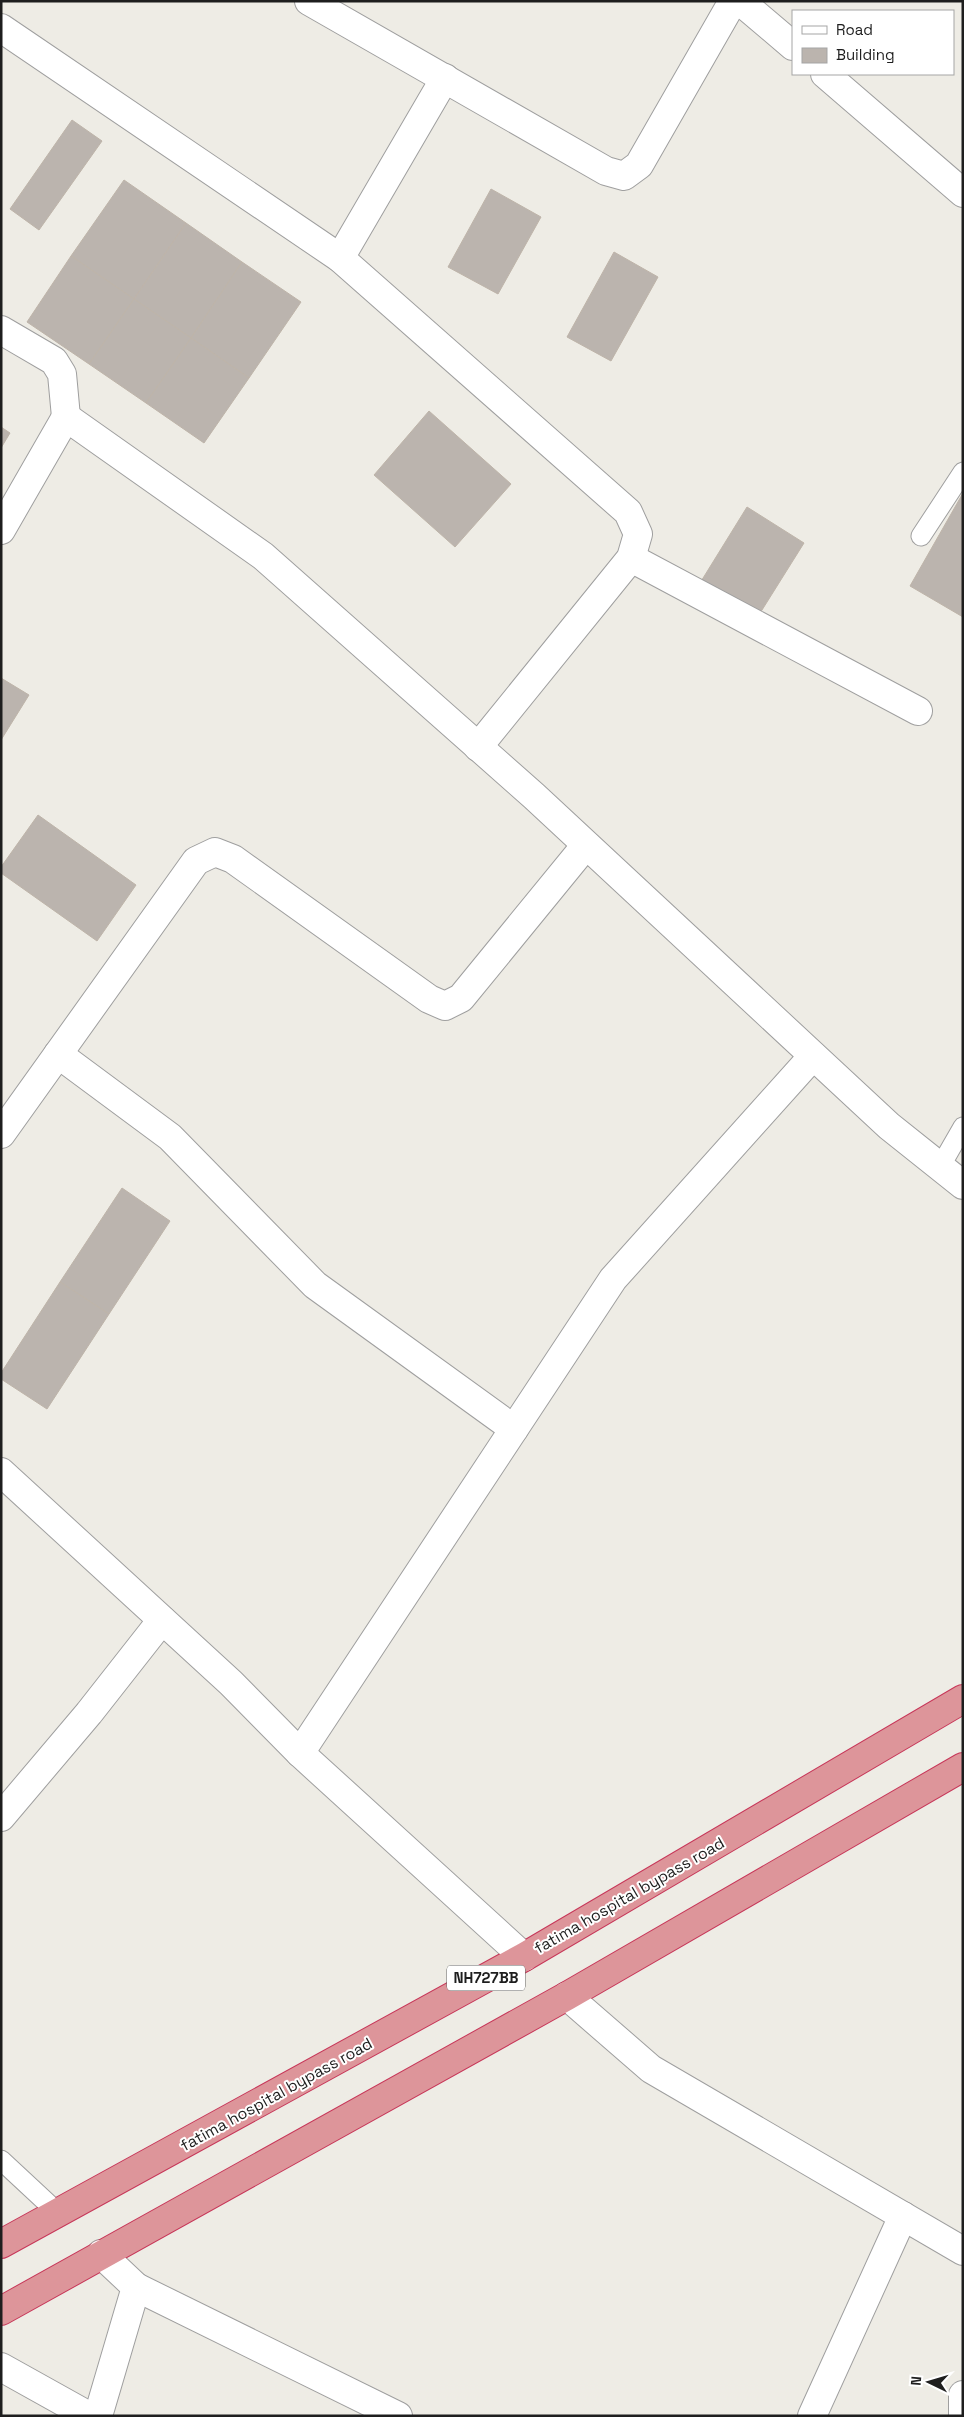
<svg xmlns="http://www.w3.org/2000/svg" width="964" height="2417" font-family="'Space Grotesk',sans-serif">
<rect width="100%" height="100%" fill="#eeece5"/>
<!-- building -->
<g fill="#bbb4ae" stroke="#beb4a9">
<path d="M72,120l30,21 -63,89 -29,-21z"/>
<path d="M124,180l62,43 -52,76 -63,-43z"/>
<path d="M491,189l50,28 -43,77 -50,-27z"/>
<path d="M186,223l56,39 -51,76 -57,-39z"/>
<path d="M614,252l44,25 -47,84 -44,-24z"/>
<path d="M71,256l63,43 -45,65 -62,-42z"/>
<path d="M242,262l59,40 -52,76 -58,-40z"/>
<path d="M134,299l57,39 -45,65 -57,-39z"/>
<path d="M191,338l58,40 -45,65 -58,-40z"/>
<path d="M429,411l82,73 -56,63 -81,-72z"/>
<path d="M1,427l9,6 -9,15z"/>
<path d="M963,493v124l-53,-31z"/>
<path d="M747,507l57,36 -47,75 -57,-35z"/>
<path d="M1,678l28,17 -28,45z"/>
<path d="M38,815l98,70 -39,56 -96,-68v-6z"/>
<path d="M122,1188l48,33 -61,93 -49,-32z"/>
<path d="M60,1282l49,32 -62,95 -46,-30v-6z"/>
</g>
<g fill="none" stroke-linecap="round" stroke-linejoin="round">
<defs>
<g id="lane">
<path d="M921,536l42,-64"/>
<path d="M940,1167l23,-40"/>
<path d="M1,2160l57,53"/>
</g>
<g id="street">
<path d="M309,1l297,170 18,5 15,-11 94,-164"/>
<path d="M740,1l53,45"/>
<path d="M1,28l339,230 288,254 10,22 -7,24 -153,189"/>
<path d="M825,74l138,119"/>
<path d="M340,258l105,-180"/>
<path d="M1,330l53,31 8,13 4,43"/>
<path d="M1,530l65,-113 197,139 271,240 355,330 74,59"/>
<path d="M631,558l287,153"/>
<path d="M58,1054l112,83 145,148 199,144"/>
<path d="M1,1134l195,-273 19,-9 18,7 196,140 16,7 16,-8 125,-153"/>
<path d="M1,1472l230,211 69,70 224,204"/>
<path d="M300,1753l313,-474 200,-223"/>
<path d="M1,1817l88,-104 73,-93"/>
<path d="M567,1996l84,73 312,182"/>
<path d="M136,2287l262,129"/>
<path d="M1,2367l88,49"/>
<path d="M963,2395v21"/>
<path d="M98,2416l38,-129 -35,-33"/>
<path d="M812,2416l91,-200"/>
</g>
<g id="highway">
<path d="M1,2244l523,-287 439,-258"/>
<path d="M1,2311l566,-315 396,-229"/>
</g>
</defs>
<!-- lane casing -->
<use href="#lane" stroke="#9f9f9f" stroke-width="21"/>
<!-- street casing -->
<use href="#street" stroke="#9f9f9f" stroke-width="30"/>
<!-- highway casing -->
<use href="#highway" stroke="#c73759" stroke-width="30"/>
<!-- lane -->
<use href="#lane" stroke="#fff" stroke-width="19"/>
<!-- street -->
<use href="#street" stroke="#fff" stroke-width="28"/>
<!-- highway -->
<use href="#highway" stroke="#dd959a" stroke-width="28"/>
</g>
<g text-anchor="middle" stroke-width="4" stroke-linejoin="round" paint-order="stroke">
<!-- shield labels -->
<rect fill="#fff" stroke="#626262" stroke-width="1" x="447" y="1965.5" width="78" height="25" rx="4"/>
<g font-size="15" font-weight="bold" fill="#1e1e1e">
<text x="486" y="1983">NH727BB</text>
</g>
<!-- street labels -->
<g font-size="16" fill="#1e1e1e" stroke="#fff">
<text transform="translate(629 1895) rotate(-30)" y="6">fatima hospital bypass road</text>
<text transform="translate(276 2094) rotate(-29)" y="6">fatima hospital bypass road</text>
</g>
</g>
<!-- border -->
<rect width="964" height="2417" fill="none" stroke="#1e1e1e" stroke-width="5"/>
<!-- legend -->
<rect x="792" y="10" width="162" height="65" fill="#ffffff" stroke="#a5a5a5"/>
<rect x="802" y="26" width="25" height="8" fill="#ffffff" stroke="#a5a5a5"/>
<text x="836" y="35" font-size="15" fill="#1e1e1e">Road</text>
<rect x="802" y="48" width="25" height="15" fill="#bbb4ae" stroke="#a5a5a5"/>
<text x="836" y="60" font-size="15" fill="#1e1e1e">Building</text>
<!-- north arrow -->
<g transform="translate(929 2382) rotate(275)" stroke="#ffffff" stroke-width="4" paint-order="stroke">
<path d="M0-4L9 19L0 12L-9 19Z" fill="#1e1e1e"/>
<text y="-8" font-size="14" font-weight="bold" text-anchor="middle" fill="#1e1e1e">N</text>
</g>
</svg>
